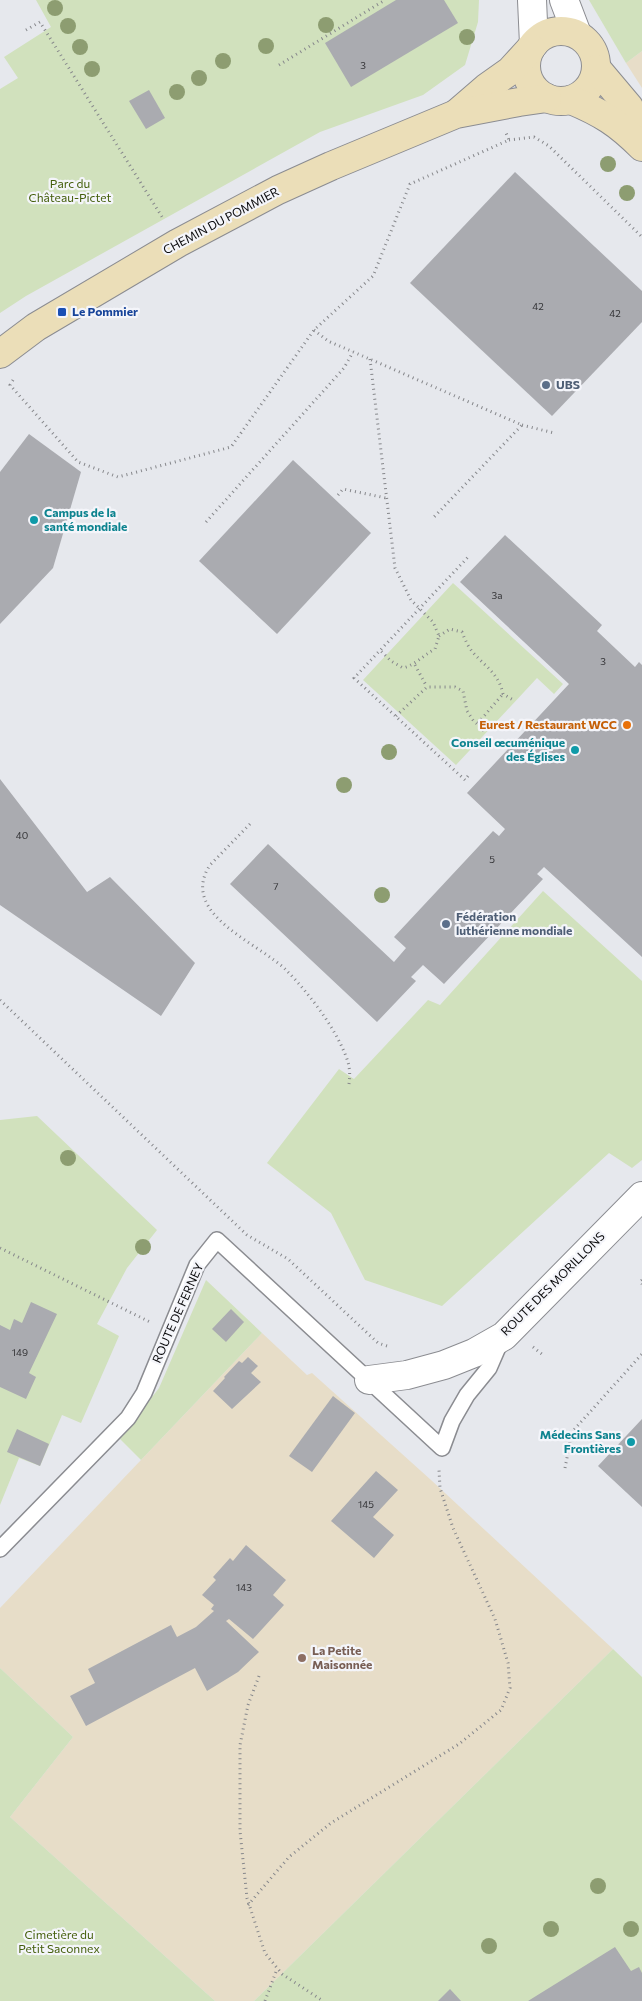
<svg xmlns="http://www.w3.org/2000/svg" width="642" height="2001" font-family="Commissioner,sans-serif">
<rect width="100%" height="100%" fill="#e6e8ed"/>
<!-- industrial -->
<g fill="#e7ddc8">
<path d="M642,51v37l-16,-25z"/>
<path d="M262,1333l45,42 5,-2 119,107 182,169 -359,352h-39l-205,-184 63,-80 -73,-69v-60z"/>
</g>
<!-- green -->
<g fill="#d1e1bd">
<path d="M36,0h443l-1,22 -13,43 -42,30 -103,37 -294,164 -26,17v-224l18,-11 -14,-21 47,-30z"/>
<path d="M589,0h53v51l-16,12z"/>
<path d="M453,583l110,101 -9,10 -17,-16 -81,87 -93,-85z"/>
<path d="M543,891l99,90v179l-10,8 -23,-15 -167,153 -77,-26 -34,-67 -64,-50 72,-94 15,10 74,-79 12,5z"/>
<path d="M37,1116l120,114 -30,38 -30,56 22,12 -38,87 -19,-8 -22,51 -21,-8 -19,47v-385z"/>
<path d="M206,1280l56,53 -121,127 -21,-21 39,-51z"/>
<path d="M613,1649l29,28v324h-388z"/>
<path d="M0,1668l73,69 -63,80 205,184h-215z"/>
</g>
<!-- building -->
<g fill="#aaabb0">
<path d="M396,0h48l14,23 -107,64 -26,-44z"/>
<path d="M149,90l16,28 -19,11 -17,-28z"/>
<path d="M515,172l127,119v31l-90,94 -142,-133z"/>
<path d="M29,434l52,38 -28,96 -53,56v-152z"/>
<path d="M293,460l78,73 -94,101 -78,-73z"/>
<path d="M505,535l97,90 -5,6 38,36 4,-5 3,3v292l-98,-90 -7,7 6,5 -99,105 -21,-19 -12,12 5,4 -39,41 -147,-138 38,-40 126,118 12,-14 -12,-11 99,-106 6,5 6,-7 -38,-36 102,-109 -109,-102z"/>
<path d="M0,779l87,113 23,-15 85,86 -34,53 -161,-111z"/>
<path d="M31,1302l26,12 -28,59 7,4 -10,22 -26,-12v-62l10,5 4,-11 8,4z"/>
<path d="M231,1309l13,13 -18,20 -14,-13z"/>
<path d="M248,1357l10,9 -7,7 10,9 -29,27 -19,-18 12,-13 -1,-1 15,-16 3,2z"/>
<path d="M333,1396l22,17 -43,59 -23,-16z"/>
<path d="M642,1419v88l-44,-41z"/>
<path d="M17,1429l32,15 -9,22 -33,-14z"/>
<path d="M376,1471l22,19 -25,27 21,18 -20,23 -43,-37z"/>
<path d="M246,1545l40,35 -13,15 11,10 -31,34 -24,-20 -3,2 33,31 -21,20 -31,19 -12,-23 -109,58 -16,-30 25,-13 -7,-14 83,-44 6,12 19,-10 18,-16 -3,-2 3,-4 -12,-10 14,-15 -3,-3 17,-19 3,3z"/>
<path d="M615,1947l16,24 8,-4 3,6v28h-114z"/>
<path d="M450,1989l11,12h-23z"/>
</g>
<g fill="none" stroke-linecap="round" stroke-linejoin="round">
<defs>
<path id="lane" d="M0,1549l128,-131 16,-25 53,-128 20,-25 225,208 10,-27 15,-26 22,-27 13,-30"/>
<g id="street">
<path d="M532,0l2,44"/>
<path d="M564,0l13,34"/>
<path d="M369,1380l38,-5 37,-10 30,-12 30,-17 138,-140"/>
</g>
<g id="secondary">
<circle cx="561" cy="66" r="35"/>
<path d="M597,69l32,38 13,31"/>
<path d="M571,100c31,13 47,23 71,47"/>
<path d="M457,113l29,-25 24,-17 21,-23"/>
<path d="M0,354l36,-27 142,-84 100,-53 53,-24 125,-52 63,-12 28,-4"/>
</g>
</defs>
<!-- lane casing -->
<use href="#lane" stroke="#8b8c91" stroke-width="18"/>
<!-- street casing -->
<use href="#street" stroke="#8b8c91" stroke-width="30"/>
<!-- secondary casing -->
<use href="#secondary" stroke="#8b8c91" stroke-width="30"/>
<!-- path -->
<g stroke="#86878b" stroke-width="3" stroke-dasharray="1 4" stroke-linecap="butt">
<path d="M26,30l14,-8 124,198"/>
<path d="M279,65l106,-65"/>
<path d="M509,140l25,-3 15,9 93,91"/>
<path d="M314,330l14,11 194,84 -88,92"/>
<path d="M370,359l25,209 16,32 22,22 6,14 -4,13c-13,7 -18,15 -32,19l-12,-7 -11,-11"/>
<path d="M13,380l-3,5 68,77 40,15 113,-30 83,-117 59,-54 37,-92 99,-44 -3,-7"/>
<path d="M522,425l32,8"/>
<path d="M338,495l5,-6 43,9"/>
<path d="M206,522l138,-154 9,-16"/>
<path d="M439,636l11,-7 12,3c2,5 4,10 7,15 12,18 29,23 34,47l12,7"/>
<path d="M415,665l12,22"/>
<path d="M396,716l31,-29h28l8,4 4,20 6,9 13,13"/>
<path d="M478,723l25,-29"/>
<path d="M468,776l-3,4 -111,-102 116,-123"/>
<path d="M250,824l-40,41c-32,49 49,78 76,105 23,23 52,61 62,92 2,7 2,15 1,22"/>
<path d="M0,1000l247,235 41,24 90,84 12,4"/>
<path d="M0,1248l150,74"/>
<path d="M642,1280l-2,2 2,2"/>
<path d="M533,1347l10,8"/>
<path d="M565,1468l7,-36 70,-78"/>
<path d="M259,1676l-11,29 -8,40v86l7,67 18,55 17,21 41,27"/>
<path d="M248,1905l41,-48 42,-34 128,-79 42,-34 9,-22 -2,-25 -13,-44 -42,-91 -13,-40 -1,-18"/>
<path d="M265,2001l12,-32"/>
</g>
<!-- lane -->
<use href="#lane" stroke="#fff" stroke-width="15"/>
<!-- street -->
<use href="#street" stroke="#fff" stroke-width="28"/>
<!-- secondary -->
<use href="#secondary" stroke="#ebdeb8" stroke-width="28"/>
</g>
<!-- trees -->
<g fill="#8d9d71">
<circle cx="55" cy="8" r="8"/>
<circle cx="326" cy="25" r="8"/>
<circle cx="68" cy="26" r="8"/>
<circle cx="467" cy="37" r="8"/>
<circle cx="266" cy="46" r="8"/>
<circle cx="80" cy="47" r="8"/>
<circle cx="223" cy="61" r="8"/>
<circle cx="92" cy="69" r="8"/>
<circle cx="199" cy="78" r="8"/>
<circle cx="177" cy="92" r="8"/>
<circle cx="608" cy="164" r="8"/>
<circle cx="627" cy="193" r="8"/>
<circle cx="389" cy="752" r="8"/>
<circle cx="344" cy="785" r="8"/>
<circle cx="382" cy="895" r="8"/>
<circle cx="68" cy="1158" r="8"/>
<circle cx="143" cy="1247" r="8"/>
<circle cx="598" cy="1886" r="8"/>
<circle cx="551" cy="1929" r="8"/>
<circle cx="631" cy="1929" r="8"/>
<circle cx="489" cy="1946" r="8"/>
</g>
<!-- markers -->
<rect fill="#1a4fb4" stroke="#f4f5fa" stroke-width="2" x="57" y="307" width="10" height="10" rx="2.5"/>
<g fill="#5c6f8a" stroke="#f4f5fa" stroke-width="2">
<circle cx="546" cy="385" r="5"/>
<circle cx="446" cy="924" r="5"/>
</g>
<g fill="#0f9aa8" stroke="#f4f5fa" stroke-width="2">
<circle cx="34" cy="520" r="5"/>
<circle cx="575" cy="750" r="5"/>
<circle cx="631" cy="1442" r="5"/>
</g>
<circle fill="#e8710a" stroke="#f4f5fa" stroke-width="2" cx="627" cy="725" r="5"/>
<circle fill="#8d6e63" stroke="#f4f5fa" stroke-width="2" cx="302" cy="1658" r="5"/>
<g text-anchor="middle" stroke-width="4.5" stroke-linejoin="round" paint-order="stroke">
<!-- number labels -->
<g font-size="10" fill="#333336">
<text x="363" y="69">3</text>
<text x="538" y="310">42</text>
<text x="615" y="317">42</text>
<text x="497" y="599">3a</text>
<text x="603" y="665">3</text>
<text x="22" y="839">40</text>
<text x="492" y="863">5</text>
<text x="276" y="890">7</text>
<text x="20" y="1356">149</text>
<text x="366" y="1508">145</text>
<text x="244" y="1591">143</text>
</g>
<!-- park labels -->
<g font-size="12" fill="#445f0b" stroke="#f4f5fa">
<text x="70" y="188">Parc du<tspan x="70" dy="14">Château-Pictet</tspan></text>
<text x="59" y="1939">Cimetière du<tspan x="59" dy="14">Petit Saconnex</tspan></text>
</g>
<!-- street labels -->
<g font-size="12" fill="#0b0b0d" stroke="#f4f5fa">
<text transform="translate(221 221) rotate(-28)" y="4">CHEMIN DU POMMIER</text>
<text transform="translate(553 1284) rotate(-45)" y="4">ROUTE DES MORILLONS</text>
<text transform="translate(178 1313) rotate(-66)" y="4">ROUTE DE FERNEY</text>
</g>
<!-- transit labels -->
<g font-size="12" font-weight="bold" fill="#164399" stroke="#f4f5fa" text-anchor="start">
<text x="72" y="316">Le Pommier</text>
</g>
<!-- service labels -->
<g font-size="12" font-weight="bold" fill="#4e5e75" stroke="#f4f5fa" text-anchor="start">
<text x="556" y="389">UBS</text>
<text x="456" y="921">Fédération<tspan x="456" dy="14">luthérienne mondiale</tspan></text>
</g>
<!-- culture labels -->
<g font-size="12" font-weight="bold" fill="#0d838f" stroke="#f4f5fa" text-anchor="end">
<text x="44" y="517" text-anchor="start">Campus de la<tspan x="44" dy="14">santé mondiale</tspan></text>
<text x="565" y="747">Conseil œcuménique<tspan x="565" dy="14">des Églises</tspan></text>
<text x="621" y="1439">Médecins Sans<tspan x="621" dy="14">Frontières</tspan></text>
</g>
<!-- food labels -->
<g font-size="12" font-weight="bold" fill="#c56008" stroke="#f4f5fa" text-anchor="end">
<text x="617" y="729">Eurest / Restaurant WCC</text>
</g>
<!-- education labels -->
<g font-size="12" font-weight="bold" fill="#785e54" stroke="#f4f5fa" text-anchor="start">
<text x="312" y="1655">La Petite<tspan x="312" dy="14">Maisonnée</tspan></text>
</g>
</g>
</svg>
